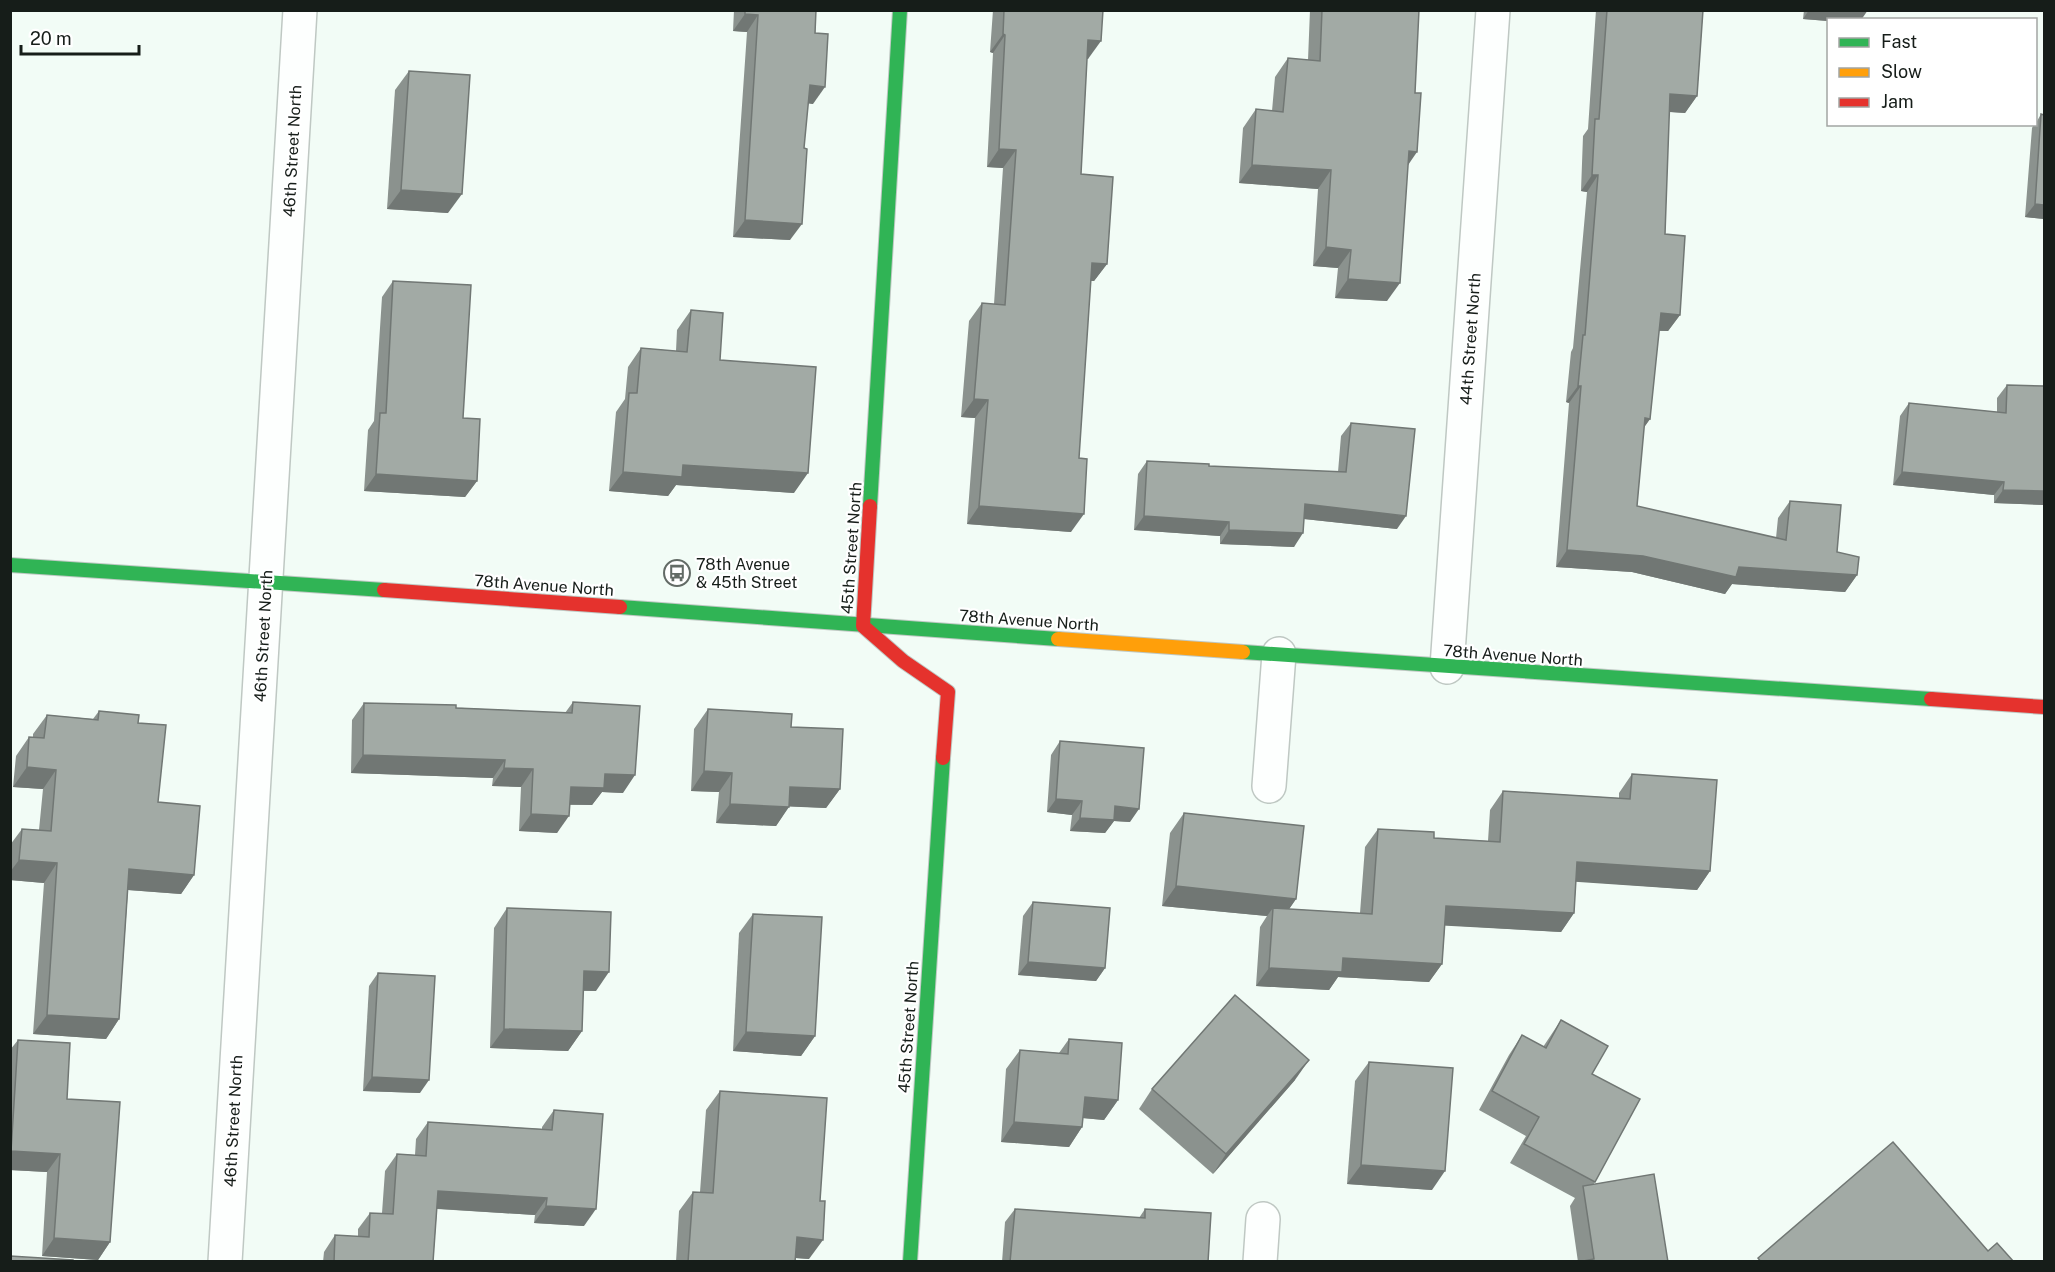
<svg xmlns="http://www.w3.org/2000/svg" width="2055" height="1272" font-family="'Public Sans',sans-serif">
<rect width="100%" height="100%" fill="#f2fcf6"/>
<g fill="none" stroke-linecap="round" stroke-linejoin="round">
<defs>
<g id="street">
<path d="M1447,667l46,-657"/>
<path d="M1269,786l10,-132"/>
<path d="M225,1262l75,-1252"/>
<path d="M1260,1262l3,-43"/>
</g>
<g id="fast">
<path d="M870,506l30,-496"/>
<path d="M10,565l374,25"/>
<path d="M620,607l438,32"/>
<path d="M1243,652l688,47"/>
<path d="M910,1262l33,-504"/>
</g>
<path id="slow" d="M1058,639l185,13"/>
<g id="jam">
<path d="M870,506l-7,120 40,35 45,31 -5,66"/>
<path d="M384,590l236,17"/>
<path d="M1931,699l113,8"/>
</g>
</defs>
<!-- street casing -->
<use href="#street" stroke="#bfc8c3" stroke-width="36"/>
<!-- fast casing -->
<use href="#fast" stroke="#bfc8c3" stroke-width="16"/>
<!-- slow casing -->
<use href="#slow" stroke="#bfc8c3" stroke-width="16"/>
<!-- jam casing -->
<use href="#jam" stroke="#bfc8c3" stroke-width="16"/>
<!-- street -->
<use href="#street" stroke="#fdfffe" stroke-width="33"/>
<!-- fast -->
<use href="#fast" stroke="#30b455" stroke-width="14"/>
<!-- slow -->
<use href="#slow" stroke="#ff9f0a" stroke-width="14"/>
<!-- jam -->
<use href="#jam" stroke="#e5322d" stroke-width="14"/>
</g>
<!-- wall -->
<g fill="#8b928e">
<path d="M734,10h82l-3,94 -5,-1 -18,137 -57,-3 14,-205 -14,-1z"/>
<path d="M993,10h110l-15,49h-1l-6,115 26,90 -13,17h-3l-20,251 -104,-8 8,-106 -14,-1 8,-96 13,-18 12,1 9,-136 -16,-1 6,-114 -3,-1z"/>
<path d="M1310,10h109l-11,155 -21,136 -52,-3 3,-30 -25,-2 5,-77 -79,-6 4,-55 13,-19 16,2 3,-34 13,-19 20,2z"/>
<path d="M1596,10h107l-6,86 -12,17 -16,-1 -4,122 15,81 -12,16h-9l-9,88 -6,8 -7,79 139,32 2,-20 12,-17 47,51 20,23 -12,17 -113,-8 -7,10 -93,-22 -76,-5 13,-164 -3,-1 5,-50 2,-4 14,-156 -6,-1 2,-55 5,-7z"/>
<path d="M1804,10h64l-40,10v1l-25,-2z"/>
<path d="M409,71l39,142 -61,-4 8,-119z"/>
<path d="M2041,114l3,105 -19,-2 7,-89 2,-4h2v-1z"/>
<path d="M393,281l70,137 14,63 -12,16 -101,-6 4,-61 6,-9 8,-124z"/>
<path d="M691,310l29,50 74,133 -118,-8 -8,11 -59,-5 7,-79 9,-13 3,-32 13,-19 35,3 1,-21z"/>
<path d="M2007,385l37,120 -50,-2v-8l-101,-10 7,-69 9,-13 88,9v-14z"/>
<path d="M1351,423l46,106 -93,-10 -10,28 -74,-3v-8l-86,-6 4,-56 9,-13 62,5 129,6 3,-36z"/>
<path d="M573,702l50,91 -21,-1 -10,13h-22l-13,28 -38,-2 2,-44 -29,-1 1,-8 -142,-5 1,-53 12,-17 201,10z"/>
<path d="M708,709l83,18 49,62 -14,19 -37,-2 -13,20 -60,-3 3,-31 -28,-1 3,-62z"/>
<path d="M99,711l39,12 20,79 36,73 -13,19 -53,-4 -9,129 -13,20 -73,-5 11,-151 -34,-3v-35l12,-16 17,1 4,-41 -30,-2 3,-31 13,-19h4v-3l14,-19 46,4z"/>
<path d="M1060,741l70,81 -16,-1 -9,12 -35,-2 2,-16 -25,-3 4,-57z"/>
<path d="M1632,774l78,97 -13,19 -121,-9 -2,32 -13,19 -116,-7 -3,39 -13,18 -91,-5 -9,13 -73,-4 4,-59 7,-11 -105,-10 8,-73 14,-20 112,86 -7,10 71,4 5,-66 13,-18 56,9 54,3 2,-31 13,-19 116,7v-5z"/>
<path d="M1033,902l72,66 -9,13 -78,-6 5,-59z"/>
<path d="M507,908l89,83h-13l-1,40 -14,20 -78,-3 4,-120z"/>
<path d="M753,914l62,122 -14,20 -68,-5 6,-118z"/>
<path d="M378,973l42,120 -57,-2 6,-105z"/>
<path d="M1561,1020l31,54 3,108 -2,3 75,77h-90l-8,-56 5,-8 -65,-35 16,-27 -47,-26 30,-55 13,-20 21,12z"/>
<path d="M1069,1039l49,61 -14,20 -21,-2 -1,9 -13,20 -68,-5 5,-73 14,-19 39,3z"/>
<path d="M18,1040l49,59 43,143 -12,18 -56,-4 5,-84 -37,-2v-120z"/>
<path d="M1369,1062l63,128 -85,-6 8,-103z"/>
<path d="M1295,1080l-82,94 -74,-65 13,-20z"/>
<path d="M720,1091l89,168 -14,-1v4h-119l3,-51 14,-19h7l6,-82z"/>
<path d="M554,1110l30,116 -50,-3 1,-8 -98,-6 -4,53h-110l1,-10 11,-17 23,2v-8l12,-16h12l3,-42 12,-17 18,1 1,-16 12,-17 114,7v-2z"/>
<path d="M1015,1209l124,9 6,-9 63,53h-206l3,-40z"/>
</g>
<!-- shaded-wall -->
<g fill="#717774">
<path d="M402,10h50l-2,2z"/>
<path d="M1809,10h59l-7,10h-33v1l-25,-2z"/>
<path d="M745,14l13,1 -11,17 -14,-1z"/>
<path d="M1003,34l2,1 -12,18 -3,-1z"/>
<path d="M1088,40l13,1 -13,18 -13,-1z"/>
<path d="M810,85l15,2 -12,17 -15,-2z"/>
<path d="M1670,94l27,2 -12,17 -27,-2z"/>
<path d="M999,149l17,1 -13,18 -16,-1z"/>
<path d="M1409,151l8,1 -13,19z"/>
<path d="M1252,165l79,5 -13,19 -79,-6z"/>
<path d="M1592,175h6l-11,17 -6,-1z"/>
<path d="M401,190l61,4 -14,19 -61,-4z"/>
<path d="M2035,204l9,1v14l-19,-2z"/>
<path d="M745,220l57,4 -12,16 -57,-3z"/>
<path d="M1326,247l25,3 -13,18 -25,-2z"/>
<path d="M1092,263l15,1 -13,17 -14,-1z"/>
<path d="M1348,279l52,4 -13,18 -52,-3z"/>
<path d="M1661,313l19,2 -12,16 -19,-1z"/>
<path d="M1578,386h3l-12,17 -3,-1z"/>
<path d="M974,399l14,1 -13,18 -14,-1z"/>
<path d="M1645,418l5,1 -12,17z"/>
<path d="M683,465l125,8 -14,20 -118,-8 -8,11 -59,-5 14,-19z"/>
<path d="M1902,472l102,10 -10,13 -101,-10z"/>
<path d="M376,474l101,7 -12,16 -101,-6z"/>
<path d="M2003,490l41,1v14l-50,-2z"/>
<path d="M1305,504l101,12 -9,13 -102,-11z"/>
<path d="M979,506l105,8 -13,18 -104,-8z"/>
<path d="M1144,516l85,6 -9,14 -86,-6z"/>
<path d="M1229,530l74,3 -9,14 -74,-3z"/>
<path d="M1567,550l76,6 96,11 118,8 -12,17 -113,-8 -7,10 -93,-22 -76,-5z"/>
<path d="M363,755l142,5 -12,18 -142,-5z"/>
<path d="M27,767l29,3 -13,19 -30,-2z"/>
<path d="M504,768l29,1 -12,18 -29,-1z"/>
<path d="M704,771l28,2 -13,19 -28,-1z"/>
<path d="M605,774l30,1 -12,18 -21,-1 -10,13 -34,-1 13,-17z"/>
<path d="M790,787l50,2 -14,19 -50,-2z"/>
<path d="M1056,799l26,2 -10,14 -25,-3z"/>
<path d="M730,804l59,3 -13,19 -60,-3z"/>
<path d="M1115,806l24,3 -9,13 -16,-1 -9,12 -35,-2 10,-13z"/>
<path d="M531,814l38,2 -12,17 -38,-2z"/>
<path d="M19,860l38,3 -13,20 -34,-3v-8z"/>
<path d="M1577,862l133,9 -13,19 -133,-9z"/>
<path d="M129,869l65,6 -13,19 -66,-5z"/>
<path d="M1176,886l120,13 -13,19 -10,-10 -6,8 -105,-10z"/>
<path d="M1446,906l128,7 -13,19 -128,-7z"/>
<path d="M1343,958l99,6 -13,18 -91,-5 -9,13 -73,-4 13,-18z"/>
<path d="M1028,962l77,6 -9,13 -78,-6z"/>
<path d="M584,971l25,1 -13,19 -26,-1z"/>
<path d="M47,1015l72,4 -13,20 -73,-5z"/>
<path d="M504,1029l78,2 -14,20 -78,-3z"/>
<path d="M746,1032l69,4 -14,20 -68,-5z"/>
<path d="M1309,1060l-14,20 -82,94 13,-20z"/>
<path d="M372,1077l57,3 -9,13 -57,-2z"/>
<path d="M1085,1097l33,3 -14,20 -33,-3z"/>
<path d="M1014,1122l68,5 -13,20 -68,-5z"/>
<path d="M11,1151l49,3 -13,18 -37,-2v-17z"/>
<path d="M1361,1165l84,6 -13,19 -85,-6z"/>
<path d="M438,1191l109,7 -12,17 -109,-7z"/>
<path d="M546,1206l50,3 -12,17 -50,-3z"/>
<path d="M797,1237l26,3 -14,19 -26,-2z"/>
<path d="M54,1238l56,4 -12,18 -56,-4z"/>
</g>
<!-- building -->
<g fill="#a2aaa5" stroke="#717774" stroke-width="1.5">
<path d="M745,10h71l-1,23 13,1 -3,53 -15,-2 -6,63 3,1 -5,75 -57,-4 13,-205 -13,-1z"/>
<path d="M1004,10h99l-2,31 -13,-1 -7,134 32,3 -6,87 -15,-1 -13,195 8,1 -3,55 -105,-8 9,-106 -14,-1 8,-96 23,2 11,-155 -17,-1 6,-114 -2,-1z"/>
<path d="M1322,10h97l-4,83h6l-4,59 -8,-1 -9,132 -52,-4 3,-29 -25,-3 5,-77 -79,-5 4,-56 27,3 5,-54 32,3z"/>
<path d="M1607,10h96l-6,86 -27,-2 -5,140 20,2 -5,79 -19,-2 -11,106 -5,-1 -8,88 149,34 4,-39 51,4 -4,47 22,5 -2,18 -118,-8 -3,10 -93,-21 -76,-6 14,-164h-3l5,-51h2l13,-160h-6l3,-56h4z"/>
<path d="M409,71l61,4 -8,119 -61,-4z"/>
<path d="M2041,114l3,1v90l-9,-1z"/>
<path d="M393,281l78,4 -8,133 17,1 -3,62 -101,-7 4,-61h6z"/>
<path d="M691,310l32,3 -3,47 96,7 -8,106 -125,-8 -1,12 -59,-5 6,-79h8l4,-45 46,4z"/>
<path d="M2007,385l37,1v105l-41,-1 1,-8 -102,-10 7,-69 97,10z"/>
<path d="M1351,423l64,6 -9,87 -101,-12 -2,29 -74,-3v-8l-85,-6 3,-55 62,3v2l137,6z"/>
<path d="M573,702l67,4 -5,69 -30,-1 -1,14 -33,-1 -2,29 -38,-2 2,-45 -29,-1 1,-8 -142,-5 1,-52 92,2v3l116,5z"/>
<path d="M708,709l84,5 -1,13 52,2 -3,60 -50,-2 -1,20 -59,-3 2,-31 -28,-2z"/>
<path d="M99,711l40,4 -1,8 28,2 -8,77 42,4 -6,69 -65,-6 -10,150 -72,-4 10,-152 -38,-3 3,-31 29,2 5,-61 -29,-3 2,-30 15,1 3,-23 51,5z"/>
<path d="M1060,741l84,7 -5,61 -24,-3 -1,14 -34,-2 2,-17 -26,-2z"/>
<path d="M1632,774l85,6 -7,91 -133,-9 -3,51 -128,-7 -4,58 -99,-6 -1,14 -73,-4 4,-60 99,6 6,-85 56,3v6l66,4 3,-51 127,8z"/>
<path d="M1184,813l120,13 -8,73 -120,-13z"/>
<path d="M1033,902l77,6 -5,60 -77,-6z"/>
<path d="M507,908l104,4 -2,60 -25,-1 -2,60 -78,-2z"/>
<path d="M753,914l69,3 -7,119 -69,-4z"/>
<path d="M378,973l57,3 -6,104 -57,-3z"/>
<path d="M1235,995l74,65 -83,94 -74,-65z"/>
<path d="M1561,1020l47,26 -16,28 48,25 -45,83 -71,-38 15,-27 -47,-26 30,-56 24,13z"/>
<path d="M1069,1039l53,4 -4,57 -33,-3 -3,30 -68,-5 6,-72 48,4z"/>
<path d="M18,1040l52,3 -3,56 53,3 -10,140 -56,-4 6,-84 -49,-3z"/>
<path d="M1369,1062l84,6 -8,103 -84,-6z"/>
<path d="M720,1091l107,7 -7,103h5l-2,39 -26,-3 -2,25h-107l5,-70 20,1z"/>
<path d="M554,1110l49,4 -7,95 -50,-3 1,-8 -109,-7 -5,71h-99l1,-27 34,2 1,-24 23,1 4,-60 29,2 2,-34 124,8z"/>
<path d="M1893,1142l95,109 9,-8 17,19h-253l-3,-4z"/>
<path d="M1654,1174l14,88h-90l16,-3 -11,-73z"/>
<path d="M1015,1209l130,9v-9l66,4 -3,49h-198z"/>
<path d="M10,1256l63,4v2h-63z"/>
</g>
<!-- icons -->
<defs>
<symbol id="bus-ring" viewBox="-11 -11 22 22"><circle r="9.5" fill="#fff" stroke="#636b66" stroke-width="1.5"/><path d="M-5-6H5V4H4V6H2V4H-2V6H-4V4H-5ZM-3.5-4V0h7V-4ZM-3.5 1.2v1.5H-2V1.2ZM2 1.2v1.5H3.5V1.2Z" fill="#636b66"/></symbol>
</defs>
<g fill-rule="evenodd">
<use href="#bus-ring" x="662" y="558" width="30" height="30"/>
</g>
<g text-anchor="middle" stroke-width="4.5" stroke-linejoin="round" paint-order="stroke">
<!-- street labels -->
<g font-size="16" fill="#161d19" stroke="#fff">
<text transform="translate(292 151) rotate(-87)" y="6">46th Street North</text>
<text transform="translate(1470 339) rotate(-86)" y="6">44th Street North</text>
<text transform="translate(851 548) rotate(-86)" y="6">45th Street North</text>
<text transform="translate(544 585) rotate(4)" y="6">78th Avenue North</text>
<text transform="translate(1029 620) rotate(4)" y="6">78th Avenue North</text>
<text transform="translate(263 636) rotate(-87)" y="6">46th Street North</text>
<text transform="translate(1513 655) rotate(4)" y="6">78th Avenue North</text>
<text transform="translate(908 1027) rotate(-86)" y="6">45th Street North</text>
<text transform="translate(233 1121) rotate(-87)" y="6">46th Street North</text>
</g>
<!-- poi labels -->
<g font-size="16" fill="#161d19" stroke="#fff" text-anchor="start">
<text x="696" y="570">78th Avenue<tspan x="696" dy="18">&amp; 45th Street</tspan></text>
</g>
</g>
<!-- border -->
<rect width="2055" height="1272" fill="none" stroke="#161d19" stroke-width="24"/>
<!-- legend -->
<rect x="1827" y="18" width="210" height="108" fill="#ffffff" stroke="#a2a5a3" stroke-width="1.5"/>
<rect x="1839" y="38" width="30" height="9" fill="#30b455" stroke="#a2a5a3" stroke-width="1.5"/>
<text x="1881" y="48" font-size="18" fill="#161d19">Fast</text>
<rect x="1839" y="68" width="30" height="9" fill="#ff9f0a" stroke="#a2a5a3" stroke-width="1.5"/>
<text x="1881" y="78" font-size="18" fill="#161d19">Slow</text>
<rect x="1839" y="98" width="30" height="9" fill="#e5322d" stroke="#a2a5a3" stroke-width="1.5"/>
<text x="1881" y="108" font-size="18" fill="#161d19">Jam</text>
<!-- scale -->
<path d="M21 45v9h118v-9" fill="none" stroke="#161d19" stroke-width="3"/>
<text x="30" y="45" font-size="18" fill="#161d19" stroke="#ffffff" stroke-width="4.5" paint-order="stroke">20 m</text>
</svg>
